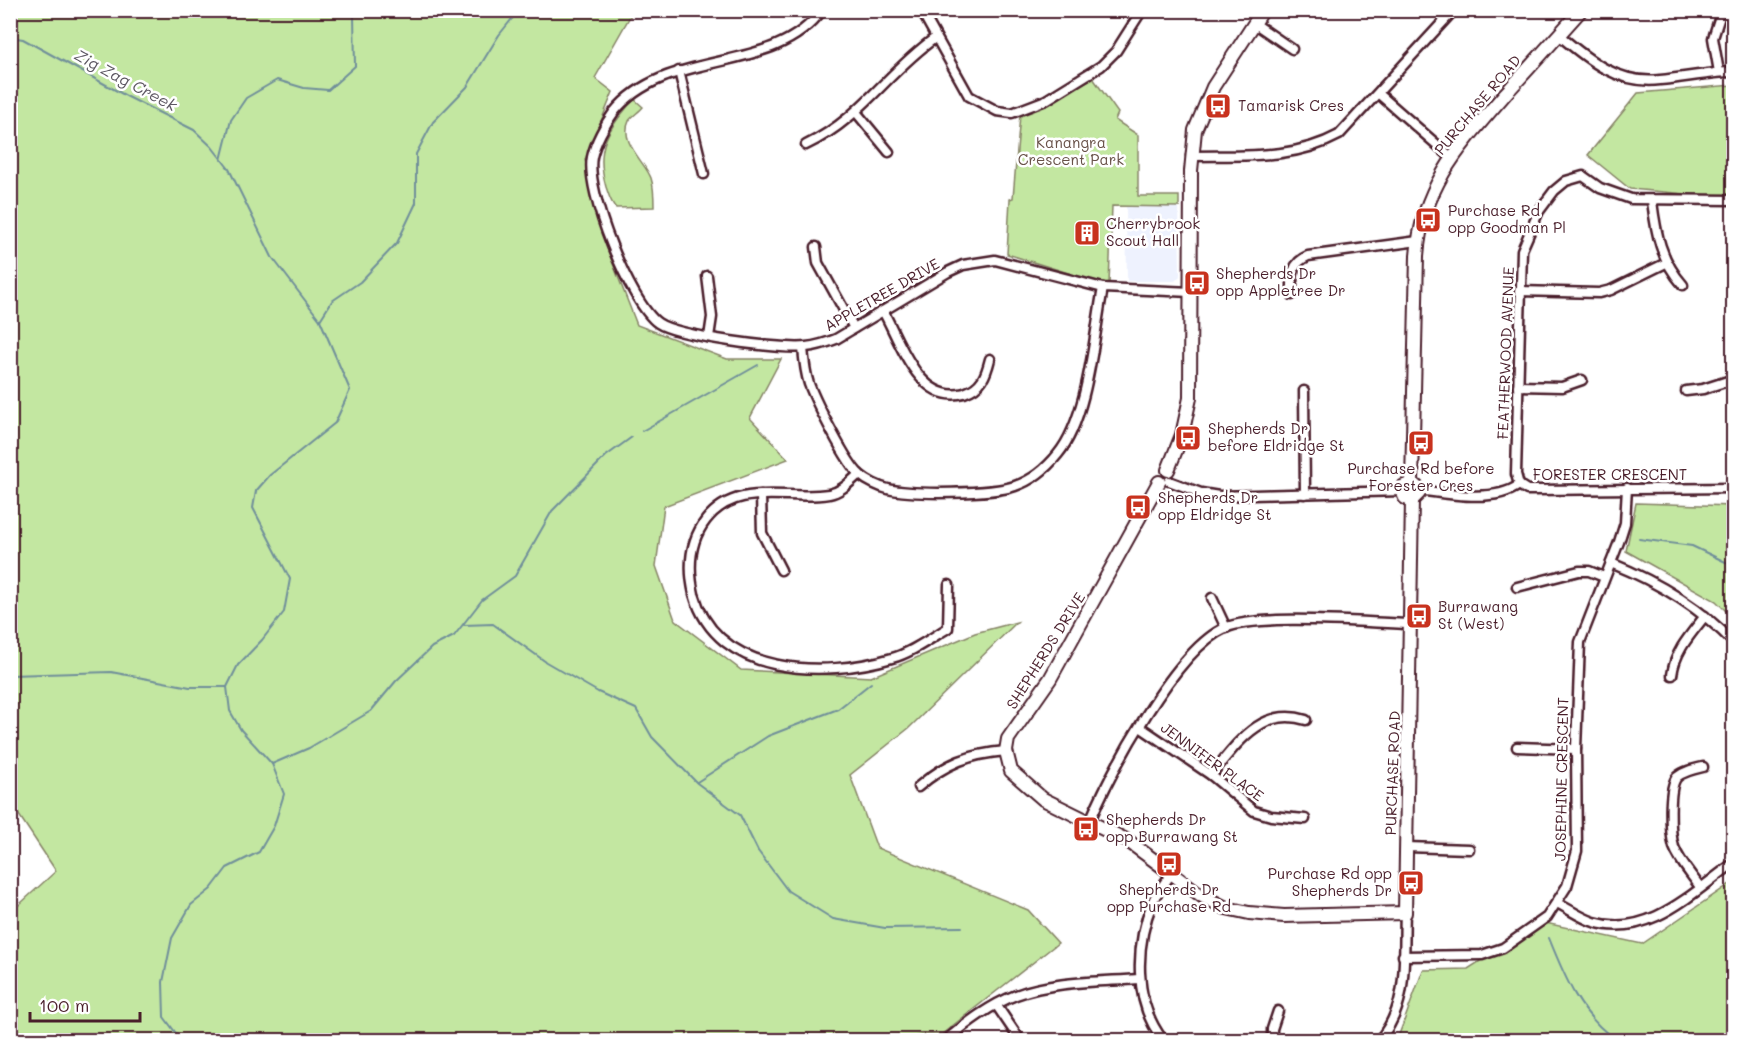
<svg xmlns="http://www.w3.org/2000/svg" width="1744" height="1051" font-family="Mali,sans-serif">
<rect width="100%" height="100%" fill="#fff"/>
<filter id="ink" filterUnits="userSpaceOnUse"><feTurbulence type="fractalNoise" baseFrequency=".0167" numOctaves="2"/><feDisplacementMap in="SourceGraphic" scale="12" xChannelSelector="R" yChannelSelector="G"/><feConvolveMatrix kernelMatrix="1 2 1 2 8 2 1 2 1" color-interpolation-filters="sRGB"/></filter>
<g filter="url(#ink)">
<!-- built -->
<path fill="#eef2fe" d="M1126,206l53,1 1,69 -5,5h-48z"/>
<!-- green -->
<g fill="#c3e7a1" stroke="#868366" stroke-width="1.5">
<path d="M11,11h622l-38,67 18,14 -28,68 23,91 29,74 90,34h54l-31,59 38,41 -124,47 -8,60 19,54 66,50 130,7 104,-44 42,-11 -108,106 -59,47 27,73 151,62 30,33 -116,91 -21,1 -19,5h-891l-1,-127 46,-42 -45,-68z"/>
<path d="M1093,78l25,35 -3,7 23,15v61h41v11l-67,-1 -3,78h-5l-97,-30 3,-55 3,-1 7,-83z"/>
<path d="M1733,85v113l-103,-9 -42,-34 50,-62z"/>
<path d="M634,99l9,8c-4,5 -11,9 -14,14 -10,21 16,41 22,57 3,9 3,19 3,29l-38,1c-6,-6 -7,-13 -10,-21 -12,-41 3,-58 28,-88z"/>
<path d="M1636,503l97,3v112l-17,-17 -90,-50z"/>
<path d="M1733,882v158h-336l26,-70 45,-1 73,-47 101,22z"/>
</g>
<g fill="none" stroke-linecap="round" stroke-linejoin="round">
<!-- stream -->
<g stroke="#708f9a" stroke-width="2">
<path d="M10,37l13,2 105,58 66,33 18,17 17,22 43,88 48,63 30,70 -15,33 -65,52 -14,16 -3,17 37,71 -6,33 -22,28 -24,25 -11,22 3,24 11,19 31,34 12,30 -10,32 -15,26 -32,16 -16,21 -20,16 -19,33 -9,44 1,35 17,23"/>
<path d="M221,160l10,-40 15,-22 31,-18 27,8 24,2 27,-24 -1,-50 -3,-6"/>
<path d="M320,320l12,-19 28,-19 37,-39 19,-40v-49l17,-32 34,-35 32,-52 20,-25"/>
<path d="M642,431l116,-66"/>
<path d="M1639,539l53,7 42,20"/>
<path d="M464,625l29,-1 53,38 52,30 38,17 16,28 45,46 43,32 18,36 30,40 45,28 52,9 77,-1"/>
<path d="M10,675l101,-3 79,15h37"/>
<path d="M272,764l37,-16 62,-37 25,-30 36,-34 22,-11 28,-36 33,-24 37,-65 54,-55 26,-19"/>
<path d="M697,782l71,-46 70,-27 33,-26"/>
<path d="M1549,938c16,40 31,77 67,102"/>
<path d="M270,1040h7"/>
<path d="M1721,1040l13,-11"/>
</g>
<defs>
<g id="street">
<path d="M822,10c-48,67 -154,36 -208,102 -9,12 -19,31 -22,45 -7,34 38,146 66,166 19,13 124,27 148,24 11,-1 20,-4 30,-8l112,-67 15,-7 32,-5 108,28 88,4"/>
<path d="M921,10l48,86 28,15 15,2 34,-13 55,-34 15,-15 26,-41"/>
<path d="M1254,23l38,26"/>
<path d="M1559,35c29,25 60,50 101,45 25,-2 49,-8 74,-8"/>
<path d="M679,71l25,103"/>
<path d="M1719,72l-6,-34 9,-28"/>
<path d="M1379,94l72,63"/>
<path d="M856,112l33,40"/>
<path d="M806,145c56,-27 80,-72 129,-107"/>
<path d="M1191,156c52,-1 102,4 148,-21l115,-125"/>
<path d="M1652,201c4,33 9,59 31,84"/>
<path d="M816,247l2,16 36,65"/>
<path d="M707,276l5,41 -3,20"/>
<path d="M1519,291l80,2 12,-3 55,-27"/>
<path d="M1292,295c0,-18 -2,-31 16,-39l110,-15"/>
<path d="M883,311c17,30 36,94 81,82 18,-6 22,-18 26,-34"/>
<path d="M803,348c1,12 2,24 6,36 7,18 37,79 51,91 7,6 19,12 28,14 24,6 104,5 127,-3 18,-6 31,-17 43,-32 30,-36 36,-119 45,-166"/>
<path d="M1518,386l44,1 20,-7"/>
<path d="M1304,391l1,103"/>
<path d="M1686,391l17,-2 31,-10"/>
<path d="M859,474c-9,8 -18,18 -30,20 -43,7 -92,-14 -123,26 -17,22 -18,48 -12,74 23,83 131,84 198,64 19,-5 39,-20 56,-30l1,-43"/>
<path d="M1169,481l32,12 18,3 183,-5"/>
<path d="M1519,485l-3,-11 6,-224 17,-39 15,-20 12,-10 17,-5 17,12 31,11 103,1"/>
<path d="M1519,485l8,5h8l199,-2"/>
<path d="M1419,490c29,4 76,13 100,-5"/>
<path d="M761,495l1,38 19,37"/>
<path d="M1611,563c47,19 88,43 123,80"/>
<path d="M1517,587l62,-16h10l15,6"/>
<path d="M1212,598l14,30"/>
<path d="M1672,675c3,-24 18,-40 33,-59"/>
<path d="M1140,727l71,48 43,36 17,5 34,3"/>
<path d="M1517,747l59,2"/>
<path d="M1211,775c26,-31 50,-69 95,-55"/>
<path d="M918,787c28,-24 52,-33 88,-36"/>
<path d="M1089,823c22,-51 86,-173 136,-195 36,-15 143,-5 186,-4"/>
<path d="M1406,847l63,2"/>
<path d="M1700,887c-9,-13 -21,-26 -26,-40 -4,-13 -6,-60 3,-70 7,-6 17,-8 26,-10"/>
<path d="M1557,903c12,6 24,15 37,19 54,17 99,-30 140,-59"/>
<path d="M1403,956l79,-1 21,-7 44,-31 20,-31 10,-35 -1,-102 4,-107 39,-100 6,-19 2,-35"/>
<path d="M997,1006l23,34"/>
<path d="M946,1040c21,-17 44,-35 70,-45 38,-14 84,-13 124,-16"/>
<path d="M1163,1040c-30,-38 -28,-96 -10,-139 4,-9 12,-18 18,-27"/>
<path d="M1272,1040v-11l6,-18"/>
<path d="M1379,1040c31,-35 24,-83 26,-127"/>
</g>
<g id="secondary">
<path d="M1168,470l14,-35 8,-37 1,-227 4,-41 18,-43 50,-77"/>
<path d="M1159,482l-109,197 -42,60 -2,12 5,20 32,28 85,42 74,55 24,12 23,5 35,3 121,-3 7,-413"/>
<path d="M1412,483l5,-227c5,-71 45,-112 89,-163 25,-27 50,-55 75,-83"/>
<path d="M1412,483l-8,3 -2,5 3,7 7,2"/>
<path d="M1412,483l6,5 1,5 -7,7"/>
</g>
</defs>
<!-- street casing -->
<use href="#street" stroke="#4a1f2b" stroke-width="13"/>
<!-- secondary casing -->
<use href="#secondary" stroke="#4a1f2b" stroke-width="16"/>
<!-- street -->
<use href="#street" stroke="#fff" stroke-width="8"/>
<!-- secondary -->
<use href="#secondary" stroke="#fff" stroke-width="12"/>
</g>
</g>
<!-- icons -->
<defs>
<symbol id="bus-square" viewBox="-11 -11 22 22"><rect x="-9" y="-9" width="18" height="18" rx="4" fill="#c8321e" stroke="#fff"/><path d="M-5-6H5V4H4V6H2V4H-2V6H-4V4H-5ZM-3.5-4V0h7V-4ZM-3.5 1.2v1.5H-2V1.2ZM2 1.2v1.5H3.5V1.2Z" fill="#fff"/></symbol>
<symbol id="building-square" viewBox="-11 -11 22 22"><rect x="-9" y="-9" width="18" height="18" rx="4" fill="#c8321e" stroke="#fff"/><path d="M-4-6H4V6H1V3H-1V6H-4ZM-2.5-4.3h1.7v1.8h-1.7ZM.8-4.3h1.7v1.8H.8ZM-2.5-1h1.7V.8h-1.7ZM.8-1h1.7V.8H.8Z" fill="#fff"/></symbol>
</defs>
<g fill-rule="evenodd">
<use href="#bus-square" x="1203" y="91" width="30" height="30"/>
<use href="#bus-square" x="1413" y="205" width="30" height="30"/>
<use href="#building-square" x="1072" y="218" width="30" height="30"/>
<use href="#bus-square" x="1182" y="268" width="30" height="30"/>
<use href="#bus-square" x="1173" y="423" width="30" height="30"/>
<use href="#bus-square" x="1406" y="428" width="30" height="30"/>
<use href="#bus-square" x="1123" y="492" width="30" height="30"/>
<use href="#bus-square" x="1404" y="601" width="30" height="30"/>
<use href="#bus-square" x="1071" y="814" width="30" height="30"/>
<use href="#bus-square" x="1154" y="849" width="30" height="30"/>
<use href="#bus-square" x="1396" y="868" width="30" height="30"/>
</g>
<g text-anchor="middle" stroke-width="5" stroke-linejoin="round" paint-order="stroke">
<!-- street labels -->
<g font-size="15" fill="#4a1f2b" stroke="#fff">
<text transform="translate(1478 105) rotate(-50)" y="5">PURCHASE ROAD</text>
<text transform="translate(882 295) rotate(-30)" y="5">APPLETREE DRIVE</text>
<text transform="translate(1506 353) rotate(-88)" y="5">FEATHERWOOD AVENUE</text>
<text x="1610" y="480">FORESTER CRESCENT</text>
<text transform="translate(1046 651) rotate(-58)" y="5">SHEPHERDS DRIVE</text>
<text transform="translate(1212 762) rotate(36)" y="5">JENNIFER PLACE</text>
<text transform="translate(1393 773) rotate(-88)" y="5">PURCHASE ROAD</text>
<text transform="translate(1562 779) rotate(-89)" y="5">JOSEPHINE CRESCENT</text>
</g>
<!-- poi labels -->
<g font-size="15" fill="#4a1f2b" stroke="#fff" text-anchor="start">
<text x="1238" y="111">Tamarisk Cres</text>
<text x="1448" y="216">Purchase Rd<tspan x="1448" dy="17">opp Goodman Pl</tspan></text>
<text x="1106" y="229">Cherrybrook<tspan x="1106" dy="17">Scout Hall</tspan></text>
<text x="1216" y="279">Shepherds Dr<tspan x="1216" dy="17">opp Appletree Dr</tspan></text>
<text x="1208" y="434">Shepherds Dr<tspan x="1208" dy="17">before Eldridge St</tspan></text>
<text x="1421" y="474" text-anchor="middle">Purchase Rd before<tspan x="1421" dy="17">Forester Cres</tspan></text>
<text x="1158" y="503">Shepherds Dr<tspan x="1158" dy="17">opp Eldridge St</tspan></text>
<text x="1438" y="612">Burrawang<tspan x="1438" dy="17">St (West)</tspan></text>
<text x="1106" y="825">Shepherds Dr<tspan x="1106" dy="17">opp Burrawang St</tspan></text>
<text x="1392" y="879" text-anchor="end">Purchase Rd opp<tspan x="1392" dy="17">Shepherds Dr</tspan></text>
<text x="1169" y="895" text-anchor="middle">Shepherds Dr<tspan x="1169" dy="17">opp Purchase Rd</tspan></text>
</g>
<!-- park labels -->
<g font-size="15" fill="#685148" stroke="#fff">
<text x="1071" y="148">Kanangra<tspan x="1071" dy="17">Crescent Park</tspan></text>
</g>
<!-- water labels -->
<g font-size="16" font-style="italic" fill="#5d5762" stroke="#fff">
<text transform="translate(126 80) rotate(28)" y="6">Zig Zag Creek</text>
</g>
</g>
<!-- margin -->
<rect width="1744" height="1051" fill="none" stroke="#fff" stroke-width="36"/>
<rect x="18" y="18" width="1708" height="1015" fill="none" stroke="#4a1f2b" stroke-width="2" filter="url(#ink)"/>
<!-- scale -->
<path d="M30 1012v9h110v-9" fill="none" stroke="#4a1f2b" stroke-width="3"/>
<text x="39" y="1012" font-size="18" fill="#4a1f2b" stroke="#ffffff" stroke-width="4.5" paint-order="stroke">100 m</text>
</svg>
